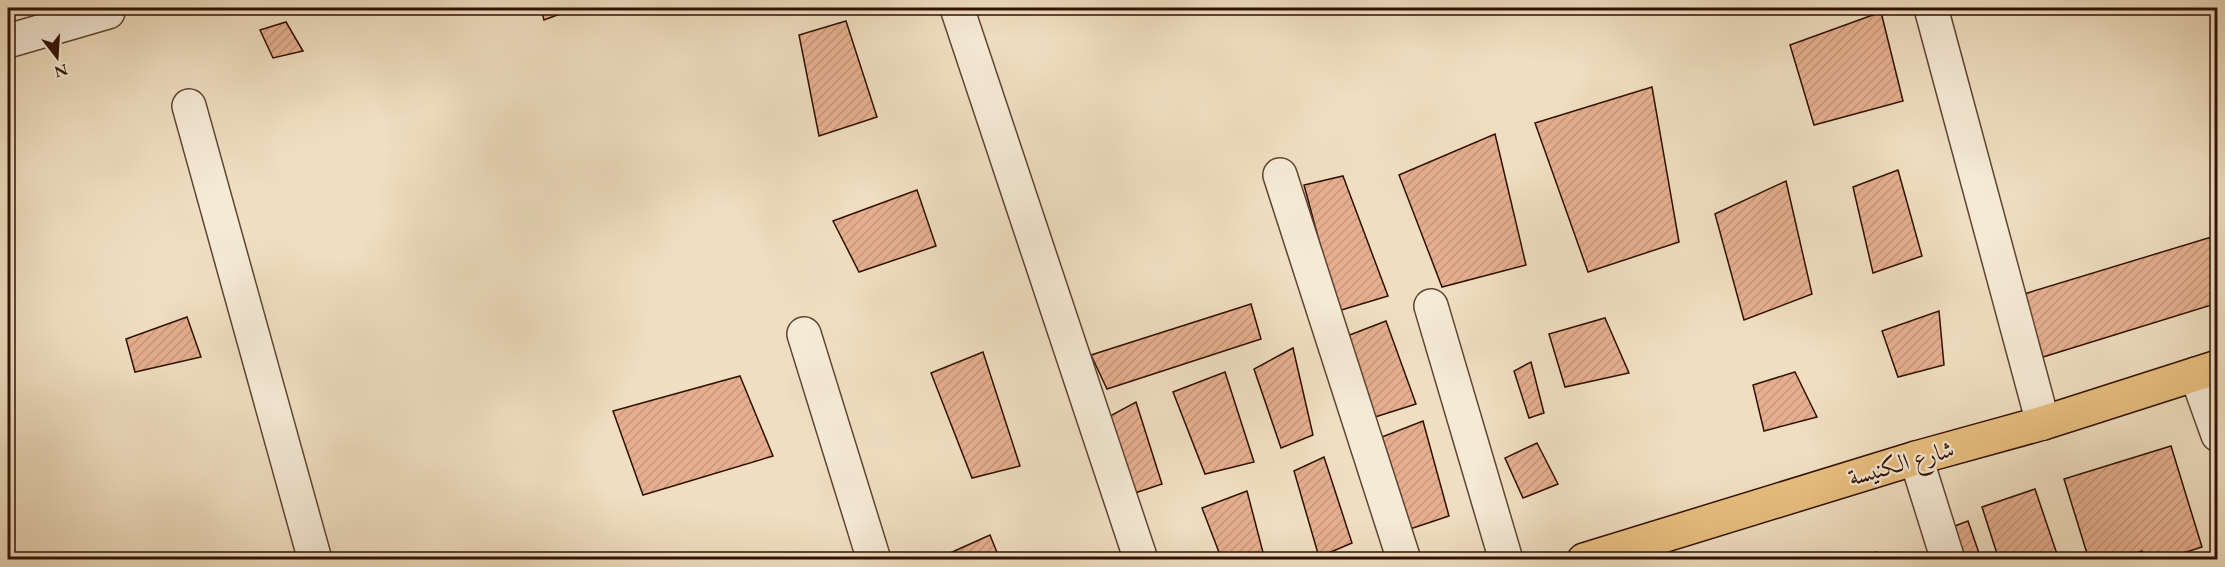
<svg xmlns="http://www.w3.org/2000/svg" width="2225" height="567" font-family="'EB Garamond',Amiri,serif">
<defs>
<pattern id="building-hatch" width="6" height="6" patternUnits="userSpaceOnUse" patternTransform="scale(1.5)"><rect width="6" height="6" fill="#e5af8f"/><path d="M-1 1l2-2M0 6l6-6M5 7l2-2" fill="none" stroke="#c5967a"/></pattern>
</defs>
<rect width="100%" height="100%" fill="#efdec0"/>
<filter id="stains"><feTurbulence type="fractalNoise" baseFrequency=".00333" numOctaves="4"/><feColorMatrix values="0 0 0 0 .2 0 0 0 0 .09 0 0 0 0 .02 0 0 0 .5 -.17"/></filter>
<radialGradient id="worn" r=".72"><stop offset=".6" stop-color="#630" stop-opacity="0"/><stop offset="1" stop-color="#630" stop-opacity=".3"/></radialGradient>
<!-- building -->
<g fill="url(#building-hatch)" stroke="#311103" stroke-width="1.5">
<path d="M541,8h35l-32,12z"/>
<path d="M1881,12l22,89 -89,24 -24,-80z"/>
<path d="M846,21l31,96 -58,19 -20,-101z"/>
<path d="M286,22l17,29 -30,7 -13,-28z"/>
<path d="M1652,87l27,155 -91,30 -53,-149z"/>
<path d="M1495,134l31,131 -84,22 -43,-112z"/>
<path d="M1898,170l24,86 -49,17 -20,-86z"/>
<path d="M1343,176l45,120 -50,15 -34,-126z"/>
<path d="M1786,181l26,113 -68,26 -29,-106z"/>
<path d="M917,190l19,56 -77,26 -26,-51z"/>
<path d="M2218,235v68l-175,54 -19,-63z"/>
<path d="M1251,304l10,35 -154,50 -16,-34z"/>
<path d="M1939,311l5,54 -46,12 -16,-46z"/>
<path d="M187,317l14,40 -66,15 -9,-33z"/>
<path d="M1605,318l24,55 -64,14 -16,-53z"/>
<path d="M1386,321l30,83 -41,13 -28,-81z"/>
<path d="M1293,348l20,87 -32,13 -27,-79z"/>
<path d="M983,352l37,114 -48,12 -41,-105z"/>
<path d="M1531,362l13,51 -15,5 -15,-47z"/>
<path d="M1225,372l29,90 -49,12 -32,-82z"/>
<path d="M1795,372l22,45 -53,14 -11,-46z"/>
<path d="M740,376l33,80 -130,39 -30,-84z"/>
<path d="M1136,402l26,82 -27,9 -25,-77z"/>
<path d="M1423,421l26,95 -39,13 -28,-92z"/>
<path d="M1537,443l21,41 -35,14 -18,-40z"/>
<path d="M2171,446l31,101 -41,13h-16l-3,-9 -25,9h-28l-25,-81z"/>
<path d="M1324,457l28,86 -33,14 -25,-86z"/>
<path d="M2035,489l24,71h-60l-17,-53z"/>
<path d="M1247,491l18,69h-43l-20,-52z"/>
<path d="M1968,521l12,35 -16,4 -12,-33z"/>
<path d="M990,535l10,25h-48l-2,-7z"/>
<path d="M1876,552l2,8h-25z"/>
</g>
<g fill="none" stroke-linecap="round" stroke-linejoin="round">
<defs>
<g id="minor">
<path d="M957,8l184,552"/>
<path d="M1931,8l112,415"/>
<path d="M8,41l100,-29"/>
<path d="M189,106l126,454"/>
<path d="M1280,175l124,385"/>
<path d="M1431,306l75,254"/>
<path d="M804,334l70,226"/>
<path d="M2196,374l22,61"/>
<path d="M1916,458l32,102"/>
</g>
<path id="major" d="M1584,560l332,-102 127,-35 175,-56"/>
</defs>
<!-- minor casing -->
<use href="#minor" stroke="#604432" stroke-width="36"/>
<!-- major casing -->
<use href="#major" stroke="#311103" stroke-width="36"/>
<!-- minor -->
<use href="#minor" stroke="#f5ead6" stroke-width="33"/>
<!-- major -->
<use href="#major" stroke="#e8bf80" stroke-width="33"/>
</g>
<g text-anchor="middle" stroke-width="4.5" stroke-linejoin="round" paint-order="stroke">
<!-- street labels -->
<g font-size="24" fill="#311103" stroke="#f5ead6">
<text transform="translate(1901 463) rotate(-16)" y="8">شارع الكنيسة</text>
</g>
</g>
<!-- margin -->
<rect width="2225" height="567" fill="none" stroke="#efdec0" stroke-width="30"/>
<rect x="9" y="9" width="2207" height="549" fill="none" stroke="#311103" stroke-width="3"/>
<rect x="15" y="15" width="2195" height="537" fill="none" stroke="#311103" stroke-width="1.5"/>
<!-- north arrow -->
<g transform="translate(57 57) rotate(163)" stroke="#f5ead6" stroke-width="4.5" paint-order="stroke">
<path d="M0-4.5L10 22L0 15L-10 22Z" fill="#311103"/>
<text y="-9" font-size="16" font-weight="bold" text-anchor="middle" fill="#311103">N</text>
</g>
<rect width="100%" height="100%" filter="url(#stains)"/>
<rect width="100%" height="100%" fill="url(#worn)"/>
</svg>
